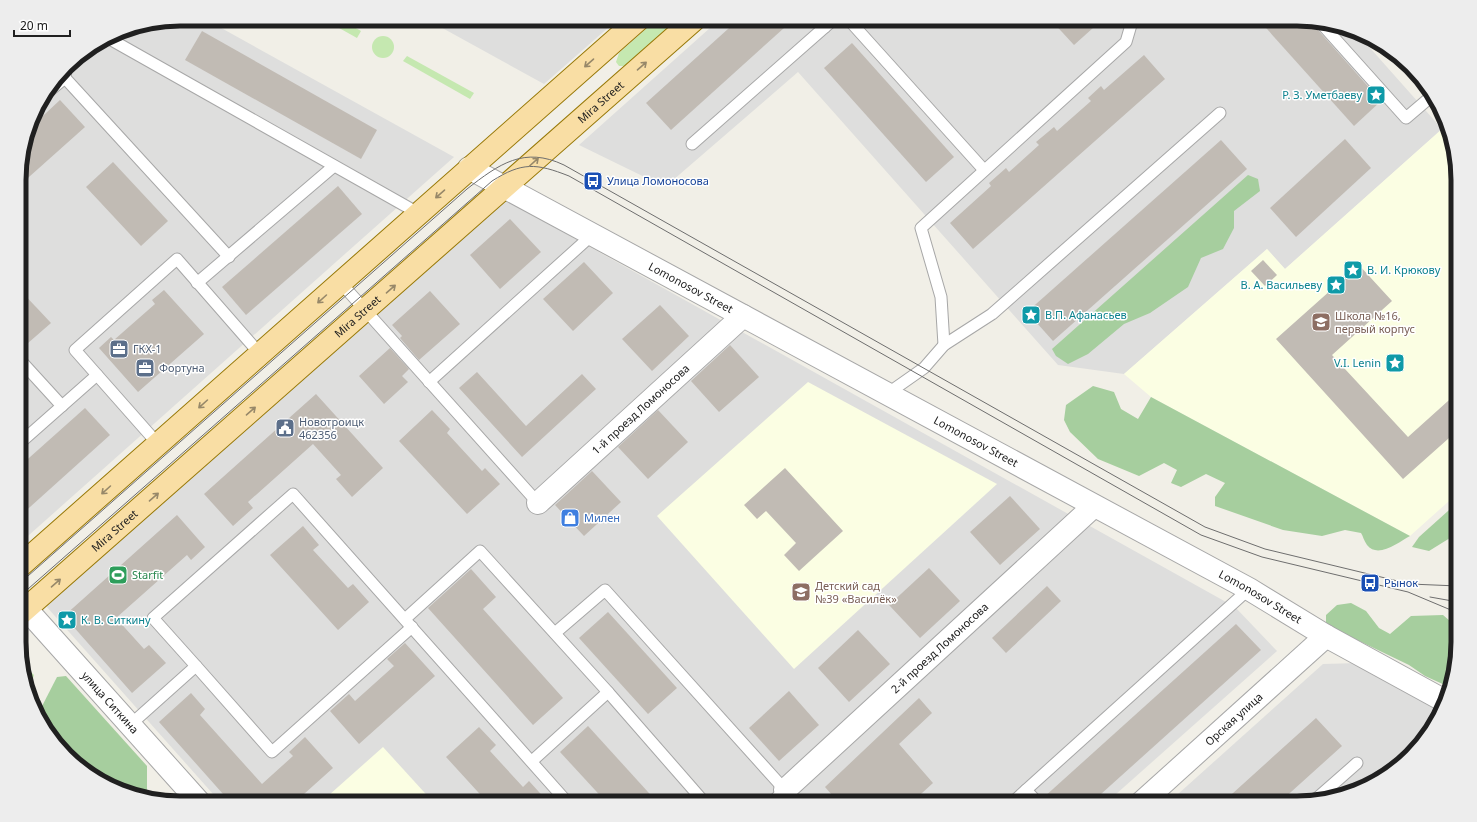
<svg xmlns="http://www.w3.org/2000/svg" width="1477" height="822" font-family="'Noto Sans',sans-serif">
<rect width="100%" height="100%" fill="#f1efe7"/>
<!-- residential -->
<g fill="#dededd">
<path d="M180,19h25l249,138 -434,386v-384l16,-50 38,-50 45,-28z"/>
<path d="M426,19h192l-74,65z"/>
<path d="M720,19h577l41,5 17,7 87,98 -157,140 -18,-20 -143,125 -66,-9 -260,-293 -133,115 -86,-42z"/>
<path d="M502,198l733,409 42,44 -171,152h-885l-175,-197z"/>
<path d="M1359,663l67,35 14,14 -3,10 -26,34 -33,25 -71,22h-139l155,-139z"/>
</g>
<!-- education -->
<g fill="#fbfee3">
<path d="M1442,129l10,11 6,29v324l-48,43 -259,-139 -27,-23 143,-125 18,20z"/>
<path d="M808,382l189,102 -203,185 -137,-153z"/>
<path d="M383,747l51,56h-114z"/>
</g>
<!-- grass -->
<g fill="#c5e8b0">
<path d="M323,19h17l21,12 -4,7z"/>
<path d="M657,19h22l-50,45 -6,2h-4l-3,-4 3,-9z"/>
<circle cx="383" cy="47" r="11"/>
<path d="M407,56l67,37 -4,6 -67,-38z"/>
<path d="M20,661l14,14 -2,7 -3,3z"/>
</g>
<!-- forest -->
<g fill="#a6ce9e">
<path d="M1248,175l10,4 2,12 -26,20v17l-11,21 -22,9 -13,29 -38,26 -26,11 -36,30 -20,10 -12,-8 -4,-7z"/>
<path d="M1093,386l21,6 7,17 17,10 13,-22 259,139c-11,6 -32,23 -43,9 -3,-4 -4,-9 -6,-12l-16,-3 -23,6 -39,-6 -68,-24v-9l10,-14 -19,-9 -25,13 -10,-4 6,-13 -13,-7 -25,13 -41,-17 -28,-27 -6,-12 2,-15z"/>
<path d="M1458,502v31l-29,18 -17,-4 7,-10z"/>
<path d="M1351,603l15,8 13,17 11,6 21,-18 32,-1 15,13v24l-11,34 -22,-10 -16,-11 -83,-40v-10l11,-10z"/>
<path d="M66,676l81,90v33l-8,-1 -39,-16 -54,-51 -7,-19 18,-35z"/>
</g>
<!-- building -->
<g fill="#c1bbb4">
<path d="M739,19h37l8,9 -113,102 -25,-27z"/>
<path d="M1050,19h53l-29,26z"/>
<path d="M1258,19l52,2 71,80 -27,25z"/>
<path d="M202,31l175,99 -16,29 -176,-99z"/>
<path d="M852,43l102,114 -28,25 -102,-114z"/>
<path d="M1144,55l21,24 -192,170 -23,-26 41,-37 -2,-3 17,-15 3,4 30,-27 -3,-3 18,-15 3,4 34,-30 -3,-3 13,-12 3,4z"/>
<path d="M60,100l25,27 -65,58v-26l10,-31z"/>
<path d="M1345,139l26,29 -75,69 -26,-29z"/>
<path d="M1221,140l26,29 -194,172 -26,-29z"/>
<path d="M113,162l55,59 -27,25 -55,-59z"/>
<path d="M338,186l24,28 -116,101 -24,-28z"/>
<path d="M510,219l31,33 -41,37 -30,-34z"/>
<path d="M1263,260l14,15 -12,11 -14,-15z"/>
<path d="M584,262l29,31 -40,38 -30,-32z"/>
<path d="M1359,265l33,36 -60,54 76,82 50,-45v38l-55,49 -127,-140z"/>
<path d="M20,290l31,33 -31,27z"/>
<path d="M164,290l40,44 -66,58 -39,-44 12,-11 3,3 41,-36 -3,-4z"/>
<path d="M430,291l30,33 -41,36 -19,-22 2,-2 -10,-11z"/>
<path d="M660,305l29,31 -37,35 -30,-32z"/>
<path d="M730,345l29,32 -40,35 -28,-31z"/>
<path d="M390,348l19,21 -7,7 6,6 -24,22 -25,-28z"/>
<path d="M477,372l49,54 56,-52 14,15 -74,68 -63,-69z"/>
<path d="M316,394l67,74 -31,29 -16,-18 5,-4 -28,-31 -65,58 5,6 -20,18 -29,-32z"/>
<path d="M85,408l25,27 -90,81v-50z"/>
<path d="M432,410l18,19 -3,4 35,38 3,-3 15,16 -33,30 -68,-73z"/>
<path d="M658,410l30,32 -40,37 -30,-32z"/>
<path d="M785,468l58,63 -44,40 -15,-16 12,-12 -30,-32 -9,8 -13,-14z"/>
<path d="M592,471l29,31 -37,34 -29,-31z"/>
<path d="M1010,496l30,33 -40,36 -30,-33z"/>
<path d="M177,515l28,32 -14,13 -4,-5 -71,63 28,31 5,-4 17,18 -34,30 -68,-77z"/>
<path d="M303,526l16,19 -6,5 35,38 5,-4 16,18 -31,28 -68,-75z"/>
<path d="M929,568l31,33 -40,37 -31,-33z"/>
<path d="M471,569l25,28 -13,12 80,89 -30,27 -105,-117z"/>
<path d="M1047,586l14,15 -55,52 -14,-15z"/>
<path d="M608,612l69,76 -29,26 -69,-76z"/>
<path d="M1236,624l25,26 -170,153h-46l-2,-5z"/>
<path d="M858,630l32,34 -41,38 -31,-34z"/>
<path d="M405,643l30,33 -76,68 -29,-33 19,-17 6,7 39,-35 -7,-7z"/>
<path d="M789,691l30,34 -40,36 -30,-33z"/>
<path d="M191,693l14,16 -5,6 62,69 31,-28 -4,-4 16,-15 28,31 -39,35h-63l-72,-81z"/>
<path d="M919,698l13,15 -33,31 34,39 -22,20h-72l-14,-16z"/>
<path d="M1316,718l26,28 -51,46 -12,11h-57z"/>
<path d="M588,726l70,77h-51l-47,-51z"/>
<path d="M479,727l17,18 -6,6 33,36 6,-6 20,22h-61l-42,-46z"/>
</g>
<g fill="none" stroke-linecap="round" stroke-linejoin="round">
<defs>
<g id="service">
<path d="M818,19l7,8"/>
<path d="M848,19l136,151"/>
<path d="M1320,22l86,96 27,-23"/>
<path d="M108,38l310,175"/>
<path d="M65,78l164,179"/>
<path d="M48,92l17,-14 1,-9"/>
<path d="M692,144l142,-125"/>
<path d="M340,282l198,221"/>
<path d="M197,283l137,-117"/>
<path d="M944,345l-3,-48 -20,-69 205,-186 5,-17 -5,-6"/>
<path d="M20,360l42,46"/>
<path d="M429,382l163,-147"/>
<path d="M887,394l37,-26 20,-23 48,-31 228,-201"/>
<path d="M20,443l77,-68"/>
<path d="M158,444l-83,-94 102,-91 83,95"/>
<path d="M405,619l75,-68 128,141 -76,69"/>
<path d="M555,633l50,-43 180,200 -14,13"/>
<path d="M196,666l76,86 140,-125"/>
<path d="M608,692l97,111"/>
<path d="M130,725l66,-59 -43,-48 140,-124 275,309"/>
<path d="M785,790l12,13"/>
<path d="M1026,790l223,-201"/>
<path d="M1315,800l42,-37"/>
<path d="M1012,803l14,-13 12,13"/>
</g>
<g id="minor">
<path id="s1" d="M538,503l205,-187"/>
<path id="s2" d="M20,602l180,201"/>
<path id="s3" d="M785,790l309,-284"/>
<path id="s4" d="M1141,803l185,-167"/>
</g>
<g id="tertiary">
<path id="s5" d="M469,168l780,421 77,47 117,64"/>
</g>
<g id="primary">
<path d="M20,566l619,-547"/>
<path id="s6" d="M20,614l675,-595"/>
</g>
</defs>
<!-- service casing -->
<use href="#service" stroke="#a7a7a7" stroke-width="13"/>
<!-- minor casing -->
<use href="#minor" stroke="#a7a7a7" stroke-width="24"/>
<!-- tertiary casing -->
<use href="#tertiary" stroke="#a7a7a7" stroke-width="24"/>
<!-- primary casing -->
<use href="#primary" stroke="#977806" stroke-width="24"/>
<!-- service -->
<use href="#service" stroke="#fff" stroke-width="11"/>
<!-- minor -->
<use href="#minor" stroke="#fff" stroke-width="22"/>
<!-- tertiary -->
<use href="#tertiary" stroke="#fff" stroke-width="22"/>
<!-- primary -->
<use href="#primary" stroke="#f9dea4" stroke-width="22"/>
<!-- tram -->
<g stroke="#6e6e6e" stroke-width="1">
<path d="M20,583l447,-394c32,-25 57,-43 97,-24l641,362 60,22 145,35 48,2"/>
<path d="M20,596l472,-415c30,-19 44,-18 77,-5l632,359 61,22 146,35 50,21"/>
<path d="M1430,597l28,5"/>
</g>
</g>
<!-- one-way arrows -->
<defs><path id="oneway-shaft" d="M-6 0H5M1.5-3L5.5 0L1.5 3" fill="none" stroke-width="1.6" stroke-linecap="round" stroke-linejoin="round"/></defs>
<g stroke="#978869">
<use href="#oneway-shaft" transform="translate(589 63) rotate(139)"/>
<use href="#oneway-shaft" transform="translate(642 66) rotate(-41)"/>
<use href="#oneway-shaft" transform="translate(534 162) rotate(-42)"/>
<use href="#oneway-shaft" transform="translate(440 194) rotate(139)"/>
<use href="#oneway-shaft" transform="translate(391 289) rotate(-41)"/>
<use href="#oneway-shaft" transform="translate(322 299) rotate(138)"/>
<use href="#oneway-shaft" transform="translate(203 404) rotate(138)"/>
<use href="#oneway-shaft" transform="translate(251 411) rotate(-41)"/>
<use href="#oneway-shaft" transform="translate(106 490) rotate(138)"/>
<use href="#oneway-shaft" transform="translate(154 497) rotate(-41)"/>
<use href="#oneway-shaft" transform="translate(56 583) rotate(-41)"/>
</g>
<!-- icons -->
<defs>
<symbol id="sight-square" viewBox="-11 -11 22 22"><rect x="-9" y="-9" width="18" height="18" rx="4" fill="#0f9aa8" stroke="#fff"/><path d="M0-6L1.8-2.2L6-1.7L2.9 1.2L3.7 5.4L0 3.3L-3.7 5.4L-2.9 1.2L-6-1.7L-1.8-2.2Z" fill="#fff"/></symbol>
<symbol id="bus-square" viewBox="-11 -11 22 22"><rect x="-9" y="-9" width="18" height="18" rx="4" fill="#1a4fb4" stroke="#fff"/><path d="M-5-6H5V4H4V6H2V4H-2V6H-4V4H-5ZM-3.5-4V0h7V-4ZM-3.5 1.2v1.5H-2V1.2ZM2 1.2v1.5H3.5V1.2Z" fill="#fff"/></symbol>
<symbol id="school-square" viewBox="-11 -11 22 22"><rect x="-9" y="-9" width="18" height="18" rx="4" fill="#8d6e63" stroke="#fff"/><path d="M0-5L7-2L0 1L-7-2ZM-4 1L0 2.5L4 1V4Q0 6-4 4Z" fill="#fff"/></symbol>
<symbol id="office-square" viewBox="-11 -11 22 22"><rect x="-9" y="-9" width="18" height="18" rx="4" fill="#5c6f8a" stroke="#fff"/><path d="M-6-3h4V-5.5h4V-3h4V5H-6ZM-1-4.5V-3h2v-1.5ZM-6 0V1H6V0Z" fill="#fff"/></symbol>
<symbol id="civic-square" viewBox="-11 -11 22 22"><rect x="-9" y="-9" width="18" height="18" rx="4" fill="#5c6f8a" stroke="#fff"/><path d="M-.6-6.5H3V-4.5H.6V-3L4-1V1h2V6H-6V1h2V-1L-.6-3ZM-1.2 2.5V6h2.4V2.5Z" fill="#fff"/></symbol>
<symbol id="shop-square" viewBox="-11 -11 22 22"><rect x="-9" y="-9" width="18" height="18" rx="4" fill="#3f7fe0" stroke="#fff"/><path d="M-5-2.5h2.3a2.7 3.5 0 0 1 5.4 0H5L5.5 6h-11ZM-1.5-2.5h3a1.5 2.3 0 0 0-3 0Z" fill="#fff"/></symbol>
<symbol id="stadium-square" viewBox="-11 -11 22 22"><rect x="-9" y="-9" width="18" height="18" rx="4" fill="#2e9e5b" stroke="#fff"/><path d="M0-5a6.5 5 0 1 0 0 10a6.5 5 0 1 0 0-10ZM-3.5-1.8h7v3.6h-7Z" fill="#fff"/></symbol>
</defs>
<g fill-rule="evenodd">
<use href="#sight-square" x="1365" y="84" width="22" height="22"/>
<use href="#bus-square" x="582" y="170" width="22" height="22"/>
<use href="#sight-square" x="1342" y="259" width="22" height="22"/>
<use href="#sight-square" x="1325" y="274" width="22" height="22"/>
<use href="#sight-square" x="1020" y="304" width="22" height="22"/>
<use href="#school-square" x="1310" y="311" width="22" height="22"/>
<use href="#office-square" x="108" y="338" width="22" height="22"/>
<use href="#sight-square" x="1384" y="352" width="22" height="22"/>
<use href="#office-square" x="134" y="357" width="22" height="22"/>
<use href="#civic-square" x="274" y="417" width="22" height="22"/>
<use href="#shop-square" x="559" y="507" width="22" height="22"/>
<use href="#stadium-square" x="107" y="564" width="22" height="22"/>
<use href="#bus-square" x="1359" y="572" width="22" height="22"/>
<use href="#school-square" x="790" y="581" width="22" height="22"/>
<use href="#sight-square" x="56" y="609" width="22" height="22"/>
</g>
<g text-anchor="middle" stroke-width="3" stroke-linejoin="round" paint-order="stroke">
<!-- culture labels -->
<g font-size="11" fill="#0d838f" stroke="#fff" text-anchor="end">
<text x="1362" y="99">Р. З. Уметбаеву</text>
<text x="1367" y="274" text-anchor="start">В. И. Крюкову</text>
<text x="1322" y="289">В. А. Васильеву</text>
<text x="1045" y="319" text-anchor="start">В.П. Афанасьев</text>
<text x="1381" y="367">V.I. Lenin</text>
<text x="81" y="624" text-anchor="start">К. В. Ситкину</text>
</g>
<!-- street labels -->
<g font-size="11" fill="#202020" stroke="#fff">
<text dy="4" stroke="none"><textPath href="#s6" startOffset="774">Mira Street</textPath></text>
<text dy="4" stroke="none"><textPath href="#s5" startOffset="252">Lomonosov Street</textPath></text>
<text dy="4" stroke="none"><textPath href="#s6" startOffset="450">Mira Street</textPath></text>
<text dy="4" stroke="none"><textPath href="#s1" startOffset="139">1-й проезд Ломоносова</textPath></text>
<text dy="4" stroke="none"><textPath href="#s5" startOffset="576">Lomonosov Street</textPath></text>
<text dy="4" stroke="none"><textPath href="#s6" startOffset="126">Mira Street</textPath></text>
<text dy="4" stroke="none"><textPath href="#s5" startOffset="900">Lomonosov Street</textPath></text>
<text dy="4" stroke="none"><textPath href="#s3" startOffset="210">2-й проезд Ломоносова</textPath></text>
<text dy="4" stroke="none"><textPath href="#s2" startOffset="135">улица Ситкина</textPath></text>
<text dy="4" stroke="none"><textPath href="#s4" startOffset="125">Орская улица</textPath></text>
</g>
<!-- transit labels -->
<g font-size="11" fill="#164399" stroke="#fff" text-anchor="start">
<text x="607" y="185">Улица Ломоносова</text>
<text x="1384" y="587">Рынок</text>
</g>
<!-- education labels -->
<g font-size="11" fill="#785e54" stroke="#fff" text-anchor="start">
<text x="1335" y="320">Школа №16,<tspan x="1335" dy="13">первый корпус</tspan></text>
<text x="815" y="590">Детский сад<tspan x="815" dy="13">№39 «Василёк»</tspan></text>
</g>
<!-- service labels -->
<g font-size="11" fill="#4e5e75" stroke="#fff" text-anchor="start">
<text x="133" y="353">ГКХ-1</text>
<text x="159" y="372">Фортуна</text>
<text x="299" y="426">Новотроицк<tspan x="299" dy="13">462356</tspan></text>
</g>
<!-- shop labels -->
<g font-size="11" fill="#366cbe" stroke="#fff" text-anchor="start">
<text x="584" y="522">Милен</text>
</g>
<!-- leisure labels -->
<g font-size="11" fill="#27864d" stroke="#fff" text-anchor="start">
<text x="132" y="579">Starfit</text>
</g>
</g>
<!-- crop -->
<path d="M0 0H1477V822H0ZM180 26H1297A154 154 0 0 1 1451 180V642A154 154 0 0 1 1297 796H180A154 154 0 0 1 26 642V180A154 154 0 0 1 180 26Z" fill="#ededed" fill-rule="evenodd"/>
<path fill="none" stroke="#202020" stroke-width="5" d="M180 26H1297A154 154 0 0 1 1451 180V642A154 154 0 0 1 1297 796H180A154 154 0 0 1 26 642V180A154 154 0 0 1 180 26Z"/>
<!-- scale -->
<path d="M14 30v6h56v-6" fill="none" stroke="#202020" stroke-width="2"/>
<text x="20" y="30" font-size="12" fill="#202020" stroke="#ffffff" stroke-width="3" paint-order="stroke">20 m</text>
</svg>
